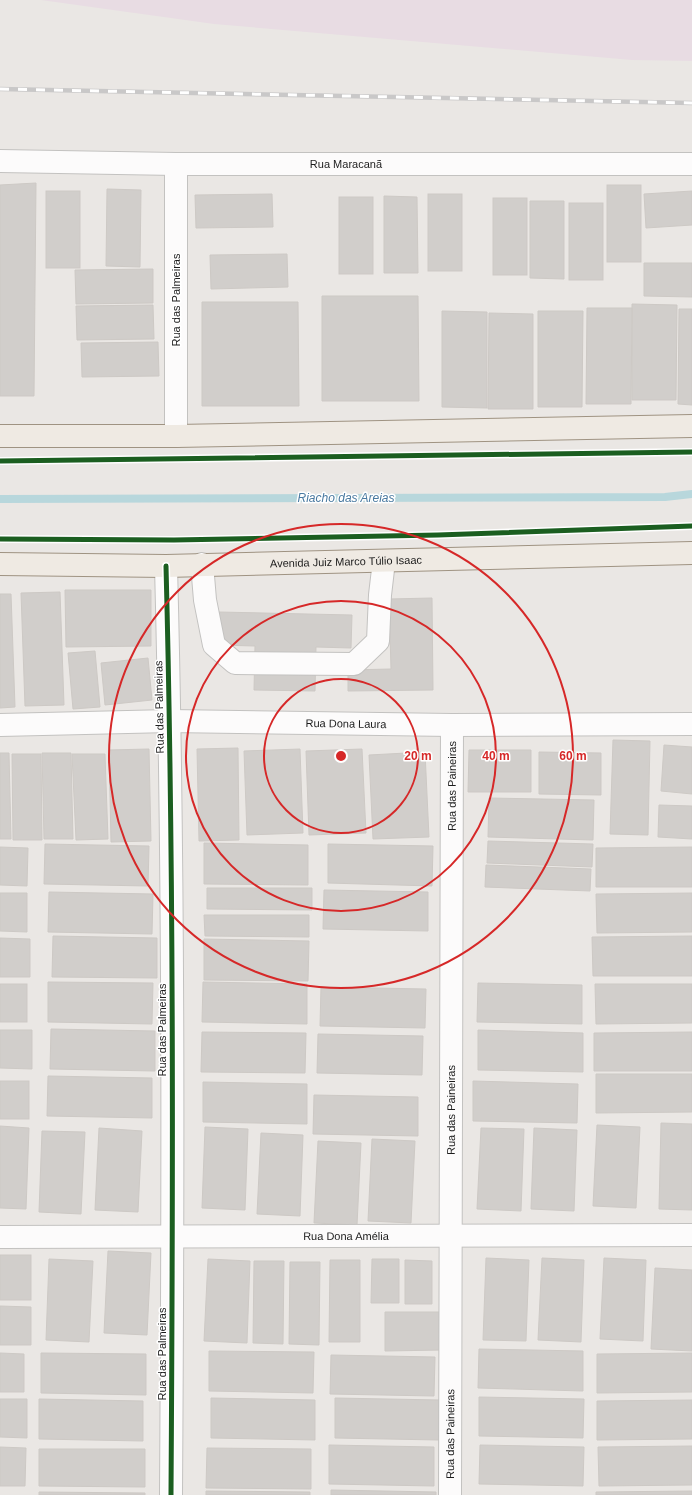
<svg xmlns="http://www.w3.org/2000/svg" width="692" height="1495" font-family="Helvetica,sans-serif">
<rect width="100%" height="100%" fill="#eae7e4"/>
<!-- industrial -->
<path fill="#e8dce3" d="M41,0h651v61l-60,-1 -418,-36z"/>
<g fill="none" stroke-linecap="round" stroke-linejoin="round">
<!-- stream -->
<path stroke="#b8d7dc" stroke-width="8" d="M0,499l665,-2 27,-3"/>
</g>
<!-- building -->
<g fill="#d1cecb" stroke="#cdc9c5">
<path d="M36,183l-2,213h-34v-211z"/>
<rect x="607" y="185" width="34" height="77"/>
<path d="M107,189l34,1 -1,77 -34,-1z"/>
<rect x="46" y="191" width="34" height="77"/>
<path d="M692,191v34l-46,3 -2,-34z"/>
<path d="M272,194l1,33 -77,1 -1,-33z"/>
<rect x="428" y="194" width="34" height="77"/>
<path d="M384,196l33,1 1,76h-34z"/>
<rect x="339" y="197" width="34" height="77"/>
<rect x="493" y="198" width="34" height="77"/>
<path d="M530,201h34v78l-34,-1z"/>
<rect x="569" y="203" width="34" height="77"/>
<path d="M287,254l1,33 -77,2 -1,-34z"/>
<path d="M644,263h48v34l-48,-1z"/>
<path d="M153,269v34l-77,1 -1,-34z"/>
<path d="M322,296h96l1,105h-97z"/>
<path d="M202,302h96l1,104h-97z"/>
<path d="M632,304l45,1 -1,95h-44z"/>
<path d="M153,305l1,34 -77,1 -1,-34z"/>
<path d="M587,308h45l-1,96h-45z"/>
<path d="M679,309h13v96l-14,-1z"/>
<path d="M442,311l45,1v96l-45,-1z"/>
<path d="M538,311h45l-1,96h-44z"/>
<path d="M489,313l44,1v95h-45z"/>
<path d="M158,342l1,34 -77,1 -1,-34z"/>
<path d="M65,590h86v56l-85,1z"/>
<path d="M60,592l4,113 -39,1 -4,-113z"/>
<path d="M0,594h11l4,113 -15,1z"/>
<path d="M432,598l1,92 -85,1v-21l43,-1 -2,-70z"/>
<path d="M219,612l133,3 -1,33 -35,-1 -1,44 -61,-1 1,-44 -37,-1z"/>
<path d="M95,651l5,56 -27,2 -5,-56z"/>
<path d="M148,658l4,42 -47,5 -4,-42z"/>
<path d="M613,740l37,1 -2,94 -38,-1z"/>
<path d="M664,745l28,2v47l-31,-3z"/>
<path d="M238,748l1,92 -40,1 -2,-92z"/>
<path d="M149,749l2,92 -40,1 -2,-92z"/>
<path d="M300,749l3,84 -56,2 -3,-84z"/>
<path d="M362,749l4,84 -57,2 -3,-84z"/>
<path d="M469,750h62v42h-63z"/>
<path d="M425,752l4,85 -56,2 -4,-84z"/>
<path d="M539,752l62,1v42l-62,-1z"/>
<path d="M0,753h9l2,86h-11z"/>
<path d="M42,753h29l2,86h-29z"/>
<path d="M12,754h29l1,86h-29z"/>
<path d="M72,754h33l3,85 -32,1z"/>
<path d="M489,798l105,2 -1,40 -105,-3z"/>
<path d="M659,805l33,1v33l-34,-2z"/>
<path d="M488,841l105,3 -1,23 -105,-4z"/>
<path d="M204,843l104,2v40l-104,-1z"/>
<path d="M45,844l104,2 -1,40 -104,-2z"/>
<path d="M328,844l105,2 -1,40 -104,-3z"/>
<path d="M0,847l28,1 -1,38 -27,-1z"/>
<path d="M692,847v40h-96v-39z"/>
<path d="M486,865l105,4 -1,22 -105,-4z"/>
<path d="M207,888h105v22l-105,-1z"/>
<path d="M324,890l104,2v39l-105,-2z"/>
<path d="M49,892l104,2 -1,40 -104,-2z"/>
<path d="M0,893h27v39l-27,-1z"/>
<path d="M692,893v39l-95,1 -1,-39z"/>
<path d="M204,915h105v22l-104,-1z"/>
<path d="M53,936l104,2v40l-105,-1z"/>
<path d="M692,936v40h-99l-1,-39z"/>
<path d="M0,938l30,1v38h-30z"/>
<path d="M204,939l105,2 -1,40 -104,-1z"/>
<path d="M48,982l105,1 -1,41 -104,-2z"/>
<path d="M203,982l104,2v40l-105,-2z"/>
<path d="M478,983l104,2v39l-105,-2z"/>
<rect x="0" y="984" width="27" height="38"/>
<path d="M595,984h97v39l-96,1z"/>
<path d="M321,987l105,2 -1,39 -105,-2z"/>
<path d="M51,1029l104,2v40l-105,-2z"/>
<path d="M0,1030h32v39l-32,-1z"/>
<path d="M478,1030l105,3v39l-105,-2z"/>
<path d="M202,1032l104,1 -1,40 -104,-1z"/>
<path d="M692,1032v39h-98v-38z"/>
<path d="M318,1034l105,2 -1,39 -105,-2z"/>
<path d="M596,1074h96v38l-96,1z"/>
<path d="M48,1076l104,2v40l-105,-2z"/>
<rect x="0" y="1081" width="29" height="38"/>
<path d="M473,1081l105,3 -1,39 -104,-2z"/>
<path d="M203,1082l104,2v40l-104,-2z"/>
<path d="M314,1095l104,2v39l-105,-2z"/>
<path d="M661,1123l31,1v86l-33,-1z"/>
<path d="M597,1125l43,2 -4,81 -43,-2z"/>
<path d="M0,1126l29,2 -3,81 -26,-1z"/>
<path d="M205,1127l43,2 -3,81 -43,-2z"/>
<path d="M99,1128l43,3 -4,81 -43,-2z"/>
<path d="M481,1128l43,1 -3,82 -44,-2z"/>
<path d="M534,1128l43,2 -3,81 -43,-2z"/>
<path d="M42,1131l43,1 -4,82 -42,-2z"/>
<path d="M261,1133l42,2 -3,81 -43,-2z"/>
<path d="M372,1139l43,2 -4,82 -43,-2z"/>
<path d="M318,1141l43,2 -4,82 -43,-2z"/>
<path d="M108,1251l43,2 -4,82 -43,-2z"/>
<rect x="0" y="1255" width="31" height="45"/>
<path d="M486,1258l43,2 -3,81 -43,-1z"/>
<path d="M542,1258l42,2 -3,82 -43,-2z"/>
<path d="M604,1258l42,2 -3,81 -43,-2z"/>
<path d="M49,1259l44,2 -4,81 -43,-2z"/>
<path d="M208,1259l42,2 -3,82 -43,-2z"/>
<path d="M372,1259h27v44h-28z"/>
<path d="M330,1260h30v82h-31z"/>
<path d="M405,1260l27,1v43h-27z"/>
<path d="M254,1261h30l-1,83 -30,-1z"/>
<path d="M290,1262h30l-1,83 -30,-1z"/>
<path d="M655,1268l37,2v81l-41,-2z"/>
<path d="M0,1306l31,1v38h-31z"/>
<path d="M385,1312h57v38l-57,1z"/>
<path d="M479,1349l104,2v40l-105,-3z"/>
<path d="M209,1351l105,1 -1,41 -104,-2z"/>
<path d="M0,1353l24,1v38h-24z"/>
<path d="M41,1353l105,1v41l-105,-2z"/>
<path d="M692,1353v39l-95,1v-39z"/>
<path d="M331,1355l104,2 -1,39 -104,-2z"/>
<path d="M479,1397l105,2 -1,39 -104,-2z"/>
<path d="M211,1398l104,2v40l-104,-2z"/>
<path d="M335,1398l105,2 -1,40 -104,-2z"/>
<path d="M0,1399h27v39l-27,-1z"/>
<path d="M39,1399l104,2v40l-104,-2z"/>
<path d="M692,1400v39l-95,1v-39z"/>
<path d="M329,1445l105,2v39l-105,-2z"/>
<path d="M480,1445l104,2 -1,39 -104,-2z"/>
<path d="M692,1446v39l-93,1 -1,-39z"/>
<path d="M0,1447l26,1 -1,38h-25z"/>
<path d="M207,1448l104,1v40l-105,-1z"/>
<path d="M39,1449h106v38l-106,-1z"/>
<path d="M331,1490l105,2v3h-105z"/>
<path d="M206,1491l104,1v3h-104z"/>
<path d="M692,1491v4h-96v-3z"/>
<path d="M39,1492l106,1v2h-106z"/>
</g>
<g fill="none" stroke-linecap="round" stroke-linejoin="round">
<defs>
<g id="minor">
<path id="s1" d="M0,161l176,3h516"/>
<path d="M176,164v272"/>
<path d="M202,564l3,36 9,45 21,18 119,1 24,-23 2,-46 4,-34"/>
<path d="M166,566c8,309 7,619 5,929"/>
<path id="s2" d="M0,725l170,-4 282,4 240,-1"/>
<path id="s3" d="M0,1237l692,-2"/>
<path id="s4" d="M450,1495l2,-770"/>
</g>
<g id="major">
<path d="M0,436h176l516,-10"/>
<path id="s5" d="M0,564l166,2 526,-13"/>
</g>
</defs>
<!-- minor casing -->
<use href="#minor" stroke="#c3c2c0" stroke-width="24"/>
<!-- major casing -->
<use href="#major" stroke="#9f9382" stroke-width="24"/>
<!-- minor -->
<use href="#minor" stroke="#fcfbfb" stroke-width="22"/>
<!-- major -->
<use href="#major" stroke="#efeae3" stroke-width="22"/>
<defs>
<path id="rail" d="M0,89l692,14"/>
</defs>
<!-- rail casing -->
<use href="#rail" stroke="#c9c8c8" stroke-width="4.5"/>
<!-- rail -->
<use href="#rail" stroke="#fff" stroke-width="3" stroke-dasharray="9" stroke-linecap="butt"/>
<defs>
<g id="cycleway">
<path d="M0,461l692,-9"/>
<path d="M0,539l174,1 264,-5 254,-9"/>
<path d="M166,566c8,309 7,619 5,929"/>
</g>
</defs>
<!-- cycleway casing -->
<use href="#cycleway" stroke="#fff" stroke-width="8"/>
<!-- cycleway -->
<use href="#cycleway" stroke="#1b5e20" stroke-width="5"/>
</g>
<!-- distance rings -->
<g fill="none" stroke="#d62828" stroke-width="2">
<circle cx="341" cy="756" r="77"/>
<circle cx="341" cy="756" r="155"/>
<circle cx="341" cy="756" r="232"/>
</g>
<g text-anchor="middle" stroke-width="3" stroke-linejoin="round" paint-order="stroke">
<!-- street labels -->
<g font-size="11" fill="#1c1c1c" stroke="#fff">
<text dy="4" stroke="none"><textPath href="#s1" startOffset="346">Rua Maracanã</textPath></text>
<text transform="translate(176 300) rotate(-90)" y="4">Rua das Palmeiras</text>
<text dy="4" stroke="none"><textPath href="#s5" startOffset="346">Avenida Juiz Marco Túlio Isaac</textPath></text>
<text transform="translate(159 707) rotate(-91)" y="4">Rua das Palmeiras</text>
<text dy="4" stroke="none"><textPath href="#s2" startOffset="346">Rua Dona Laura</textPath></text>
<text dy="4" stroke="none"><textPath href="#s4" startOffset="709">Rua das Paineiras</textPath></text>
<text transform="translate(162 1030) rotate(-90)" y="4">Rua das Palmeiras</text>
<text dy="4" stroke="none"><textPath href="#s4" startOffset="385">Rua das Paineiras</textPath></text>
<text dy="4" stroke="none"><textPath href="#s3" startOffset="346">Rua Dona Amélia</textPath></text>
<text transform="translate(162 1354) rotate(-90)" y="4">Rua das Palmeiras</text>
<text dy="4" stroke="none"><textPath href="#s4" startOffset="61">Rua das Paineiras</textPath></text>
</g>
<!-- water labels -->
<g font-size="12" font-style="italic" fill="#4979a0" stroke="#fff">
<text x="346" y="502">Riacho das Areias</text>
</g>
</g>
<circle cx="341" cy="756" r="6" fill="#d62828" stroke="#fff" stroke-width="2"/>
<g font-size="12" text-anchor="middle" font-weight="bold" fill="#d62828" stroke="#fff" stroke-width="3" stroke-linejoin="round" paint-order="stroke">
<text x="418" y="760">20 m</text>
<text x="496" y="760">40 m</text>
<text x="573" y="760">60 m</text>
</g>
</svg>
